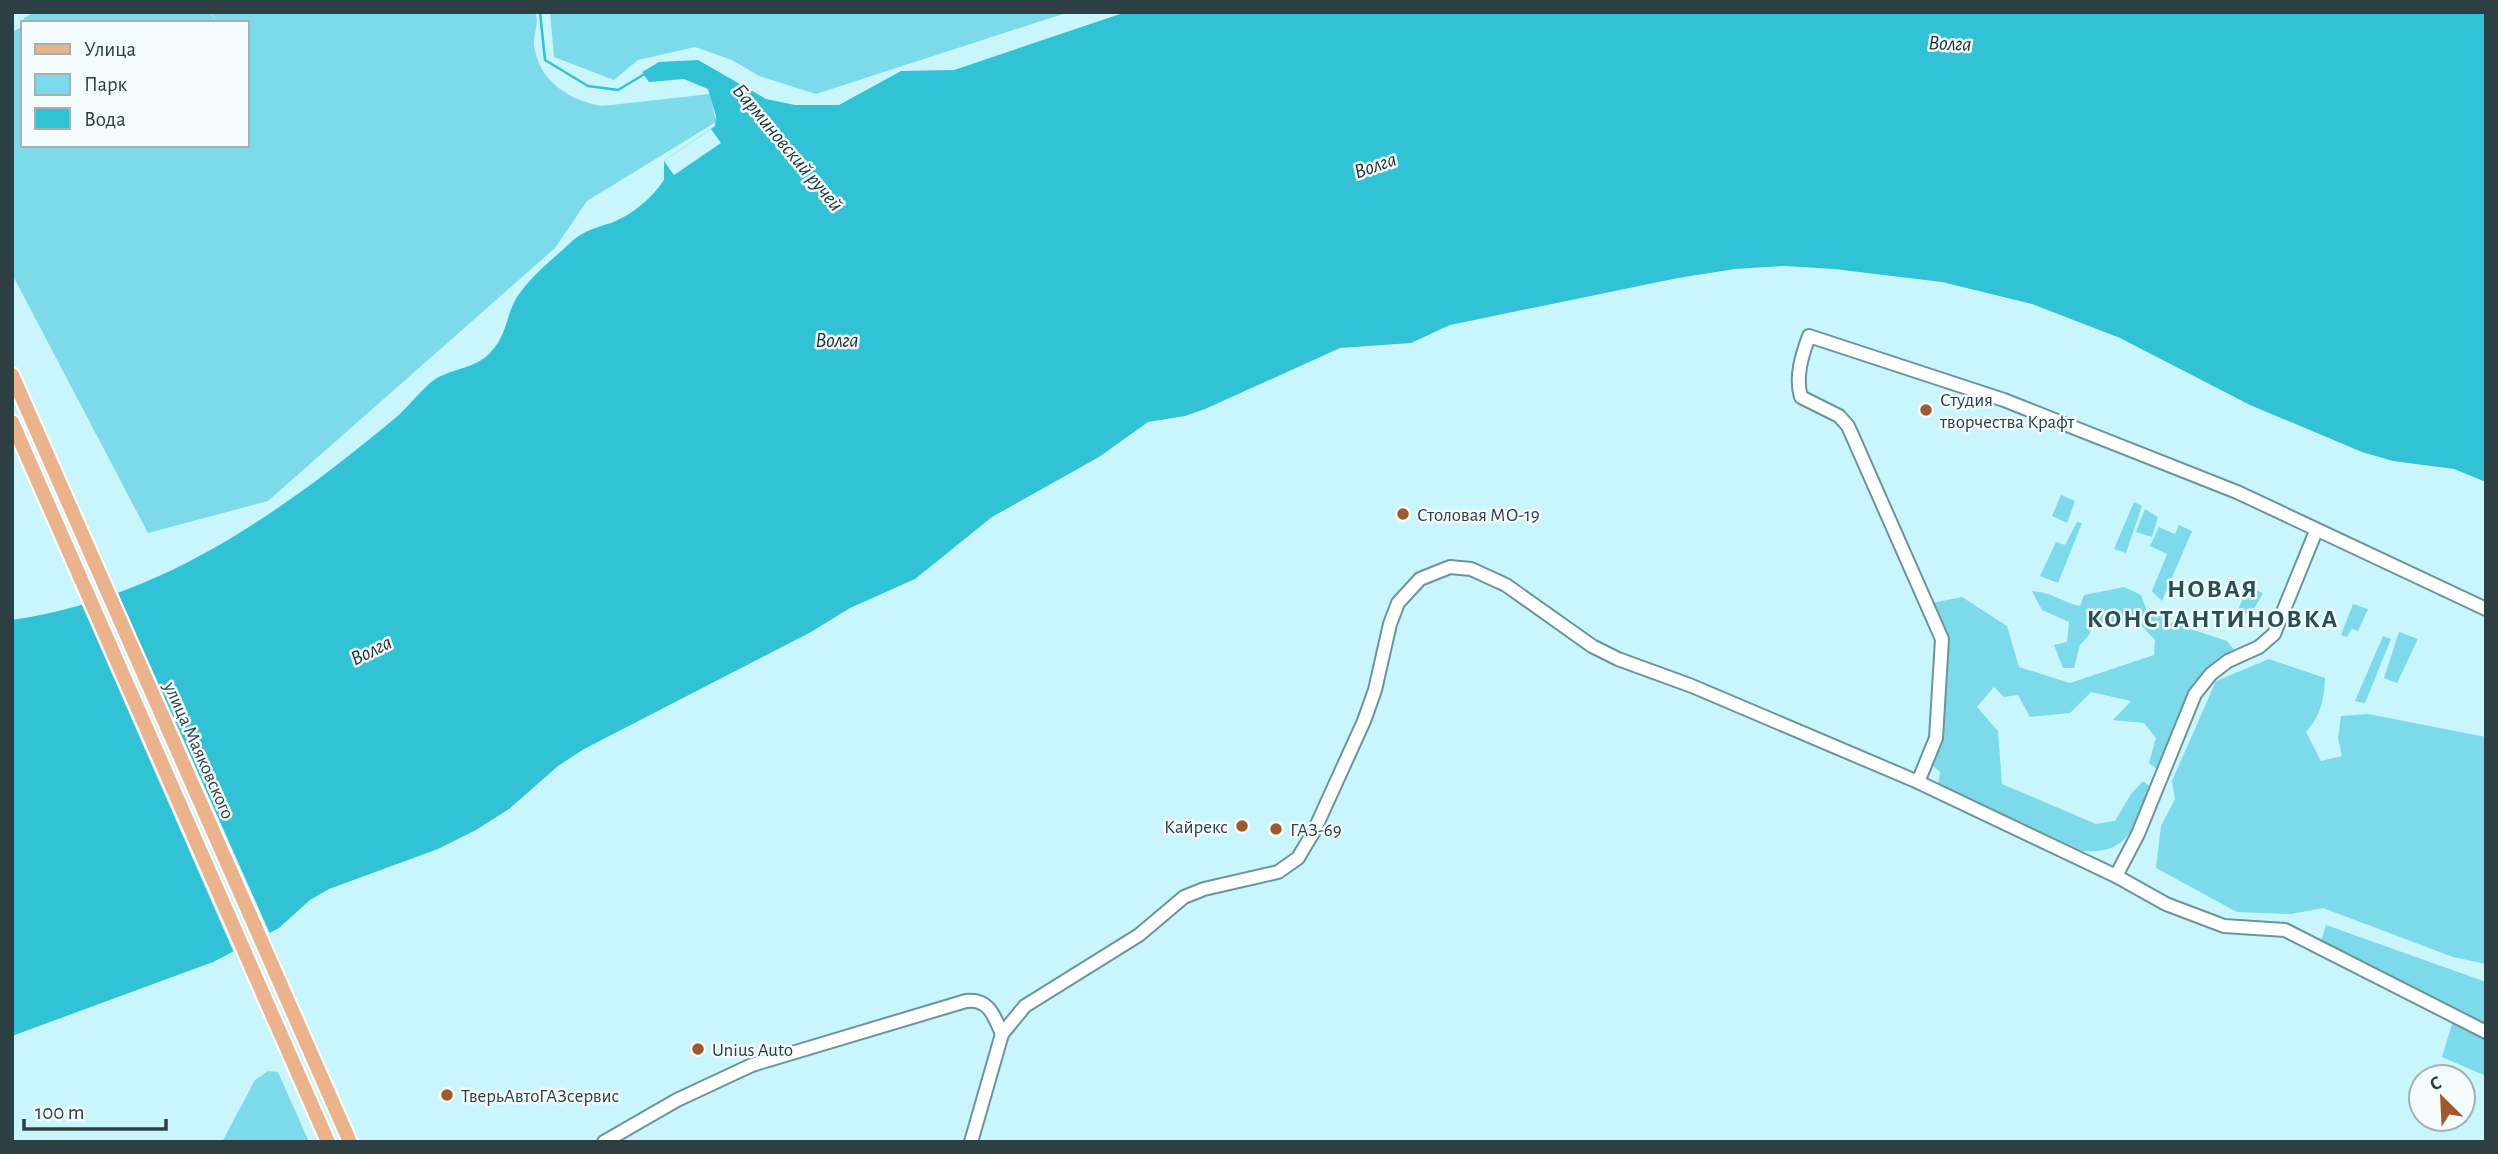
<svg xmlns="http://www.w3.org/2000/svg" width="2498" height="1154" font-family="'Alegreya Sans',sans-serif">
<rect width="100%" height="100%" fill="#c9f6fd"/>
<!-- green -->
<g fill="#7cdaea" fill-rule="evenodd">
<path d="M35,12h175l7,10 -6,-10h324c5,11 -2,22 -1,33 5,36 34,55 68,61l108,-12 6,28 -129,79 -32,47 -287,253 -120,32 -136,-259v-242l8,-4 4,-10zM23,23h224v122h-224z"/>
<path d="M550,12h519l-253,82 -57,-18 -27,-16 -37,-13 -57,13 -24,20 -60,-23z"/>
<path d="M2061,495l14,6 -8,22 -15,-7z"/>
<path d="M2134,502l8,4 -16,47 -12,-4z"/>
<path d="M2145,509l13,8 -6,20 -16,-5z"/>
<path d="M2077,522l5,1 -24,60 -18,-7 16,-34 9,3z"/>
<path d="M2179,525l13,6 -30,70 -10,-10 15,-37 -17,-8 9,-19 16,7z"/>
<path d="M2124,587l17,8 6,16 14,2 11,10 55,18 10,13 -26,16 -53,100 -9,-7 7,-25 -12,-15 -31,-3 18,-19 -40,-9 -21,21 -40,4 -12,-22 -14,2 -10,-10 -17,20 21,24 4,53 94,40 19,-3 16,-27 12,-13 8,6c-15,37 -22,68 -68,64l-145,-65 2,-14 -8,-7c18,-54 7,-106 0,-162l30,-6 45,29 12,41 51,16 84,-28 1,-15 -16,-17h-48l-1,11 -10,11 -6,23h-11l-9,-23 13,-3 2,-20 -27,-12 -10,-19c23,2 29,11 48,15l4,-11z"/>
<path d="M2248,587l15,6 -13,23 -13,-4z"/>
<path d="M2353,604l15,5 -10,22 -6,-2 -5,8 -6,-2z"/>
<path d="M2399,632l19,7 -21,44 -13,-5z"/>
<path d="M2383,636l8,3 -26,64 -10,-2z"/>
<path d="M2269,659l56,19c-1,21 -4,38 -19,54l15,29 21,-5 -4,-18 3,-22 27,-2 118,23v227l-33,-7 -130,-49 -32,6 -54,-2 -81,-44 5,-42 14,-27 -3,-18 44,-100z"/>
<path d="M2326,925l160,57v94l-44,-19 14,-46 -135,-70z"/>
<path d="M268,1071l10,1 31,70h-87l33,-62z"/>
</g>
<!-- water -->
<path fill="#31c2d6" d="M1126,12h1360v470l-32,-13 -61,-8 -31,-9 -112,-47 -130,-67 -88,-34 -90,-22 -108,-13 -50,-3 -49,3 -57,9 -228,47 -39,18 -71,5 -135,61 -20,7 -37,6 -49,35 -107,60 -77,62 -65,29 -39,24 -227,117 -26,17 -49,43 -33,21 -38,19 -109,40 -19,11 -31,28 -66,34 -201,74v-416c151,-22 273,-110 388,-206 10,-10 19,-21 30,-31 18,-15 44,-13 60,-30 18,-19 15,-36 27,-56 14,-21 35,-37 52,-53 13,-13 26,-16 42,-21 21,-8 41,-25 53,-43v-19l51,-35 1,-10 -8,-27 -24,-10 -35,3 -7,-10 17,-10 39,-2 68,39 29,6h44l62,-34 53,-1z"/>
<!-- pier -->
<g fill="#c9f6fd">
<path d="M711,129l10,14 -47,32 -10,-14z"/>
<path d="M117,591l154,345 -36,19 -154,-352z"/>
</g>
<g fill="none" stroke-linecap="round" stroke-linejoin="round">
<!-- stream -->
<path stroke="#31c2d6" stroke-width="2.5" d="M540,12l5,48 43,26 30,4 25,-15"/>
<defs>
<g id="minor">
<path d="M1918,782l18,-44 6,-99 -94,-213 -9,-10 -38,-19c-6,-20 1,-42 8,-61l195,64 233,92 249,117"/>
<path d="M2116,876l22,-42 57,-140 16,-20 17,-13 31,-14 15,-13 42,-103"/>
<path d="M604,1142l73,-42 75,-35 214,-64c23,-3 28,15 36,33"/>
<path d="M971,1142l31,-108 23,-28 114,-71 45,-38 20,-8 74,-17 20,-14 16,-27 50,-110 11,-31 15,-66 8,-21 22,-24 30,-12 21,2 35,16 86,61 26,13 74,27 226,96 198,94 50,28 58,22 61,4 201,102"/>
</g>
<g id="major">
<path d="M12,375l338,767"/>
<path d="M12,422l316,720"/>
</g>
</defs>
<!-- minor casing -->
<use href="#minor" stroke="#6b959c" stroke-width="16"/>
<!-- major casing -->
<use href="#major" stroke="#fff" stroke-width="18"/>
<!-- minor -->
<use href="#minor" stroke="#fff" stroke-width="12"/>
<!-- major -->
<use href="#major" stroke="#ebb38b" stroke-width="14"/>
</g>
<!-- markers -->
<g fill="#9f5b2c" stroke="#f3fbfd" stroke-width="2.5">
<circle cx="1926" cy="410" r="7"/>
<circle cx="1403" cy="514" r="7"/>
<circle cx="1242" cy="826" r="7"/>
<circle cx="1276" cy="829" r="7"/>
<circle cx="698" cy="1049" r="7"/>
<circle cx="447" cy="1095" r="7"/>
</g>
<g text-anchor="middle" stroke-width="5" stroke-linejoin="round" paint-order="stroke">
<!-- poi labels -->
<g font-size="19" fill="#2d3f42" stroke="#f3fbfd" text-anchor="start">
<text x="1940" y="406">Студия<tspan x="1940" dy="22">творчества Крафт</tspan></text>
<text x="1417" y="521">Столовая МО-19</text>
<text x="1228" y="833" text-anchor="end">Кайрекс</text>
<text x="1290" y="836">ГАЗ-69</text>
<text x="712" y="1056">Unius Auto</text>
<text x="461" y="1102">ТверьАвтоГАЗсервис</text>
</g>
<!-- street labels -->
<g font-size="19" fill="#2d3f42" stroke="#f3fbfd">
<text transform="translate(200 750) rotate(66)" y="7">улица Маяковского</text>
</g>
<!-- water labels -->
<g font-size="21" font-style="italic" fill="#1b3235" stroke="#f3fbfd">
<text transform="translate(1950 43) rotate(2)" y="7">Волга</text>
<text transform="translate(788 147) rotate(50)" y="7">Барминовский ручей</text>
<text transform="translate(1375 165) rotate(-19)" y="7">Волга</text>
<text x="837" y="347">Волга</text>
<text transform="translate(371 650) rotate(-26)" y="7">Волга</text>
</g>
<!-- district labels -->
<g font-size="26" font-weight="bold" letter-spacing="2" fill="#264f56" stroke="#f3fbfd">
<text x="2213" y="597">НОВАЯ<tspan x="2213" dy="30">КОНСТАНТИНОВКА</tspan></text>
</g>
</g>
<!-- border -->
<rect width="2498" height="1154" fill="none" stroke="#2d3f42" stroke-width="28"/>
<!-- legend -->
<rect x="21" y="21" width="228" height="126" fill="#f3fbfd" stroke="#a4b0b2" stroke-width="2"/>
<rect x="35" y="44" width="35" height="10" fill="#ebb38b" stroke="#a4b0b2" stroke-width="2"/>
<text x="84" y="56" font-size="21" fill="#2d3f42">Улица</text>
<rect x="35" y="74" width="35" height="21" fill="#7cdaea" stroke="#a4b0b2" stroke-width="2"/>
<text x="84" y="91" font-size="21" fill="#2d3f42">Парк</text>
<rect x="35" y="108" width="35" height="21" fill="#31c2d6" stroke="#a4b0b2" stroke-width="2"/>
<text x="84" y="126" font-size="21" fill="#2d3f42">Вода</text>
<!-- north arrow -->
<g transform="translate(2442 1098) rotate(336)"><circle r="33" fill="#f3fbfd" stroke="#a4b0b2" stroke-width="2"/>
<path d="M0-5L12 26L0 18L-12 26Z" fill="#9f5b2c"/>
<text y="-10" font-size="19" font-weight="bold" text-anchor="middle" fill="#2d3f42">С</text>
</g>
<!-- scale -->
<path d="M24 1119v10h142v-10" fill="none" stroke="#2d3f42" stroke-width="3.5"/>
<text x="35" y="1119" font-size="21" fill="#2d3f42" stroke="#f3fbfd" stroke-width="5" paint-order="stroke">100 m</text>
</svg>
